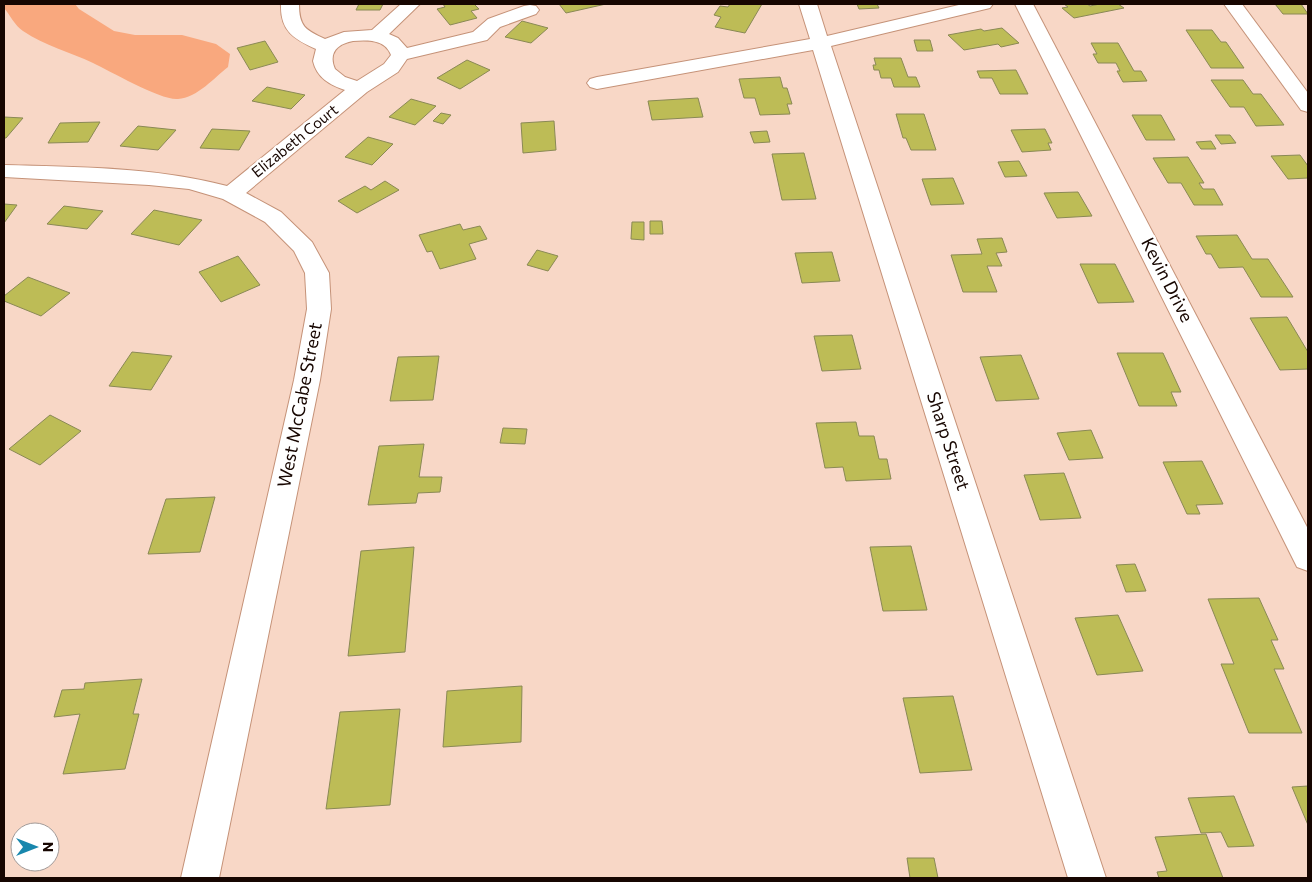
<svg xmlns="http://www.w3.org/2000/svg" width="1312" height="882" font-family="Commissioner,sans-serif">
<rect width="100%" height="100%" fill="#f8d7c6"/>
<!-- green -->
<path fill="#f9a87e" d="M4,4h71l4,5 35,22 21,4h47l34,9 14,10 -2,13c-13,10 -31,31 -50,32 -16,2 -68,-28 -85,-36 -23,-11 -48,-17 -70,-32 -8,-5 -13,-16 -19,-23z"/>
<!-- building -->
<g fill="#bdbc56" stroke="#8a8955">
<path d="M359,4h24l-3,6h-24z"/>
<path d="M443,4h31l5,5 -8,2 6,7 -27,7 -13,-16 8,-2z"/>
<path d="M559,4h47l-40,9z"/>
<path d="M730,4h32l-17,29 -30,-6 6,-10 -7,-2 6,-9 8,1z"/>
<path d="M857,4h20l2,4 -20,1z"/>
<path d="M1064,4h23l3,2 10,-2h18l6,4 -50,10 -12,-10 6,-1z"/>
<path d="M1275,4h26l7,10h-25z"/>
<path d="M522,21l26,7 -17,15 -26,-6z"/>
<path d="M1002,28l17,15 -18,4 -3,-3 -34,6 -16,-15 33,-6 3,2z"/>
<path d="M1186,30h26l9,12h5l18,26h-33z"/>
<path d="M914,40h16l3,11h-16z"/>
<path d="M265,41l13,21 -28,8 -13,-22z"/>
<path d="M1091,43h27l16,28h7l6,10 -24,1 -6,-11h3l-4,-8h-18l-5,-9h4z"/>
<path d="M874,58h27l7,19h8l4,10h-26l-3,-9h-10l-2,-8h-5l-1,-5h3z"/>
<path d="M467,60l23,10 -30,19 -23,-11z"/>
<path d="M1016,70l12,24h-28l-8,-16h-12l-3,-7z"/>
<path d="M780,77l3,11h4l5,16h-5l3,10 -30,1 -5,-17h-11l-5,-19z"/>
<path d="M1211,80h32l10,14h8l23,31 -28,1 -12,-19h-14z"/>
<path d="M267,87l38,8 -14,14 -39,-8z"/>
<path d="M698,98l5,19 -51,3 -4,-19z"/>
<path d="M411,99l25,7 -21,19 -26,-8z"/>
<path d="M441,113l10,2 -8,9 -10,-3z"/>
<path d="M896,114h28l12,36h-25l-5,-12h-3z"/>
<path d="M1132,115h29l14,25h-29z"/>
<path d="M4,117l19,1 -17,20h-2z"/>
<path d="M554,121l2,29 -33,3 -2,-30z"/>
<path d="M100,122l-12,20 -40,1 12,-20z"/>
<path d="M138,126l38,4 -18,20 -38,-4z"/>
<path d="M212,129l38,2 -11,19 -39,-2z"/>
<path d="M1045,129l7,14h-4l3,7 -29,2 -11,-22z"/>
<path d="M767,131l3,11 -16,1 -4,-11z"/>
<path d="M1215,135h15l6,8 -15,1z"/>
<path d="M368,137l25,7 -21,21 -27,-8z"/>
<path d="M1211,141l5,8h-15l-5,-7z"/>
<path d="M804,153l12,46 -34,1 -10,-46z"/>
<path d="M1300,155l8,11v12l-20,1 -17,-23z"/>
<path d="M1188,157l16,26h-5l4,6h11l9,16h-29l-13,-22h-13l-15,-25z"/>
<path d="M1019,161l8,15 -22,1 -7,-15z"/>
<path d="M953,178l11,26 -33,1 -9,-26z"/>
<path d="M385,181l14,9 -42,23 -19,-12 27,-15 6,4z"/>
<path d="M1078,192l14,24 -35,2 -13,-25z"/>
<path d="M4,204l13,1 -13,18z"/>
<path d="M64,206l39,5 -16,18 -40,-5z"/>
<path d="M154,210l48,10 -23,25 -48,-11z"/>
<path d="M650,221h12l1,13h-13z"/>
<path d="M632,222h12v18l-13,-1z"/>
<path d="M460,224l3,6 17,-4 7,13 -18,5 7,15 -36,10 -8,-18 -5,1 -8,-17z"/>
<path d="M1237,235l15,24h16l25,38h-32l-18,-30 -24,1 -8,-14h-5l-10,-18z"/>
<path d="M1002,238l5,14 -11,1 6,13h-15l10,26h-34l-12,-37 31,-1 -5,-15z"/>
<path d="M537,250l21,6 -10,15 -21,-6z"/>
<path d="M832,252l8,29 -38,2 -7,-30z"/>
<path d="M238,256l22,29 -39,17 -22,-30z"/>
<path d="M1080,264h35l19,38 -36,1z"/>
<path d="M28,277l42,16 -29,23 -37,-15v-5z"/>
<path d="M1287,317l21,35v17l-28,1 -30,-52z"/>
<path d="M852,335l9,34 -39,2 -8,-35z"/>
<path d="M132,352l40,4 -21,34 -42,-4z"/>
<path d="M1117,353h46l18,39h-10l6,14h-38z"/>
<path d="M1021,355l18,44 -43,2 -16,-44z"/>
<path d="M439,356l-6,44 -43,1 8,-44z"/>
<path d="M50,415l31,16 -41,34 -31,-16z"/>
<path d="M856,422l3,14h15l5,23h8l4,20 -45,2 -3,-14 -18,1 -9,-45z"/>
<path d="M503,428l24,1 -2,15 -25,-1z"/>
<path d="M1091,430l12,28 -34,2 -12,-27z"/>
<path d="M424,444l-5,33h23l-2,15 -22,1 -2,10 -48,2 11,-59z"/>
<path d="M1202,461l21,43 -27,1 4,9h-13l-24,-52z"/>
<path d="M1064,473l17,45 -41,2 -16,-45z"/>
<path d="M215,497l-15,55 -52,2 18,-55z"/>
<path d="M911,546l16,64 -44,1 -13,-64z"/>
<path d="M414,547l-9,105 -57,4 13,-105z"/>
<path d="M1135,564l11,27 -20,1 -10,-27z"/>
<path d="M1259,598l19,42h-7l13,29h-10l28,64h-53l-28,-69h13l-26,-65z"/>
<path d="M1118,615l25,56 -46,4 -22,-57z"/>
<path d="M142,679l-9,35h6l-14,55 -62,5 17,-60 -26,3 8,-27 22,-1 1,-6z"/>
<path d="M522,686l-1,56 -78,5 4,-56z"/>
<path d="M953,696l19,74 -52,3 -17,-75z"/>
<path d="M400,709l-10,96 -64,4 14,-97z"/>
<path d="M1308,786v39l-16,-38z"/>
<path d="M1234,796l20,50 -26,1 -7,-15 -20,1 -13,-35z"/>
<path d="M1206,834l17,44h-64l-2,-6 10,-1 -12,-34z"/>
<path d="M907,858h27l4,20h-28z"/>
</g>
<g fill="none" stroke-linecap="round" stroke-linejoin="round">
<defs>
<g id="minor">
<path d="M281,4h18c0,22 6,26 26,35l19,-7 28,-2 29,-26h19l-31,30 9,4 9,10 66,-16 15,-13 36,-13 6,-1 6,1 3,4 -3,4 -36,13 -13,13 -80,19 -9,13 -31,20 -121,101 35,19 31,30 17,31 2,36 -11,71 -101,498h-38l113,-498 13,-71 -2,-36 -11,-22 -29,-29 -42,-23 -34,-10 -40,-4 -145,-8v-12c74,2 151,2 223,21l118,-96c-15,-5 -28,-12 -32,-29l3,-12c-22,-10 -36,-18 -35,-45zM353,41c14,-1 32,-2 38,14l-7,9 -27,17 -12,-4 -10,-8c-7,-16 2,-25 18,-28z"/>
<path d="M799,4h18l10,32 136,-32h30l-3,4 -159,38 275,832h-38l-255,-828 -216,39 -7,-2 -3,-4 3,-4 7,-2 213,-38z"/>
<path d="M1015,4h18l275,525v42l-11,-4z"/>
<path d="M1224,4h18l66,89v19l-7,-2z"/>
</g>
</defs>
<!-- minor casing -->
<use href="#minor" stroke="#c59278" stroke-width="2"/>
<!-- minor -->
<use href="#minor" fill="#fff" fill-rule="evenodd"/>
</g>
<g text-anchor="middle" stroke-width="5" stroke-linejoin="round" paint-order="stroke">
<!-- far-street labels -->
<g font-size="15" fill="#170601" stroke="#fff">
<text transform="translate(295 141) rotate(-39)" y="5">Elizabeth Court</text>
</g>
<!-- street labels -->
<g font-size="18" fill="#170601" stroke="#fff">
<text transform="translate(1167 280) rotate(63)" y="6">Kevin Drive</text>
<text transform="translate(300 405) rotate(-79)" y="6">West McCabe Street</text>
<text transform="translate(948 441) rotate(72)" y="6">Sharp Street</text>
</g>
</g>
<!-- border -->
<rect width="1312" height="882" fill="none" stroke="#170601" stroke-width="10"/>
<!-- north arrow -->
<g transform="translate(35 847) rotate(90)"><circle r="24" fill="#ffffff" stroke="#a29b99"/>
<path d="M0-4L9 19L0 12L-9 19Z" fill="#1887ad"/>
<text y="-8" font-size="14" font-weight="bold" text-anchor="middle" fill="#170601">N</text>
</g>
</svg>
